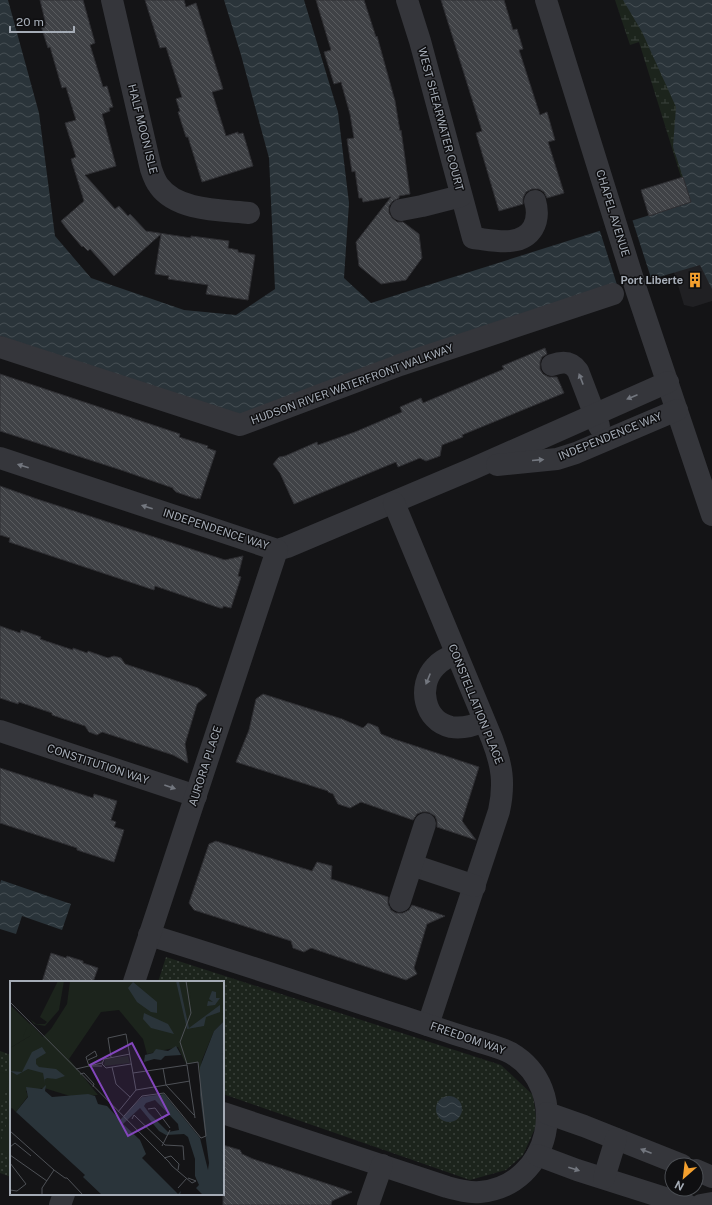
<svg xmlns="http://www.w3.org/2000/svg" width="712" height="1205" font-family="'Public Sans',sans-serif">
<defs>
<pattern id="wetland-marsh" width="20" height="14" patternUnits="userSpaceOnUse"><rect width="20" height="14" fill="#1c241c"/><path d="M1 5h8M5 5V1M11 12h8M15 12V8" fill="none" stroke="#3a413b"/></pattern>
<pattern id="park-dots" width="8" height="8" patternUnits="userSpaceOnUse"><rect width="8" height="8" fill="#1c241c"/><path d="M2 2h.1M6 6h.1" fill="none" stroke="#3a413b" stroke-width="1.8" stroke-linecap="round"/></pattern>
<pattern id="water-waves" width="16" height="10" patternUnits="userSpaceOnUse"><rect width="16" height="10" fill="#2a343a"/><path d="M0 5q4-4 8 0t8 0" fill="none" stroke="#464f54"/></pattern>
<pattern id="building-back-hatch" width="6" height="6" patternUnits="userSpaceOnUse"><rect width="6" height="6" fill="#404246"/><path d="M-1 5l2 2M0 0l6 6M5-1l2 2" fill="none" stroke="#595b5e"/></pattern>
</defs>
<rect width="100%" height="100%" fill="#141416"/>
<!-- built -->
<path fill="#202023" d="M712,261v40l-19,6 -9,-2 -10,-33z"/>
<!-- wetland -->
<path fill="url(#wetland-marsh)" d="M615,0h81l16,172 -21,30 -8,-25h-2l-42,-135 -9,3z"/>
<!-- park -->
<g fill="url(#park-dots)">
<path d="M166,957l335,108 32,30 4,29 -14,31 -17,15 -36,10 -247,-86v-112h-65z"/>
<path d="M0,1051l11,4v122l-11,-4z"/>
</g>
<!-- pitch -->
<g fill="#1c241c">
<path d="M0,1072l11,3 -11,33z"/>
<path d="M11,1110v46l-11,-4v-8z"/>
</g>
<!-- water -->
<g fill="url(#water-waves)">
<path d="M0,0h8l31,113 16,123 36,42 93,32 52,5 39,-26 -6,-131 -28,-103 -17,-55h80l34,112 11,91 -5,75 27,25 320,-101 -18,-55 3,-40 -34,-75 -19,-32h89v289l-12,-24 -85,25 -371,126 -244,-80z"/>
<path d="M1,880l70,24 -9,26 -40,-14 -6,18 -16,-5v-45z"/>
<circle cx="449" cy="1109" r="13"/>
</g>
<!-- pier -->
<path fill="#141416" d="M632,219l20,62 -33,10 -20,-63z"/>
<!-- building -->
<g fill="url(#building-back-hatch)" stroke="#2e2e32">
<path d="M40,0h43l12,43 -5,2 13,42 4,-1 6,21 -4,1 1,3 -8,3 14,52 -31,9 30,34 4,-3 9,10 2,-2 16,17 45,7v-2l38,5 -1,7 10,2v2l17,3 -7,45 -42,-6 2,-9 -40,-6 1,-3 -14,-2 6,-40 -47,42 -24,-27 -2,2 -5,-5 -1,1 -16,-19 -5,-7 23,-20 -13,-42 5,-2 -11,-34 11,-3 -10,-33 -4,1 -12,-41 -2,1 -7,-22 5,-1z"/>
<path d="M145,0h39l2,7 10,-4 27,86 -11,3 14,44 12,-4v2l5,-1 10,33 -51,16 -14,-45h-2l-8,-25 2,-1 -4,-12 6,-2 -16,-50 -6,1z"/>
<path d="M316,0h48l12,37 1,-1 18,65 5,30 1,-1 9,64 -11,2v2l-6,3 -4,5v7l3,5 5,4h6l16,12 3,24 -16,22 -25,4 -22,-18 -3,-24 35,-45 -28,5 -1,-4h-3l-4,-27 -3,1 -5,-33 7,-1 -4,-24 -9,-32 -7,2 -10,-32 7,-2z"/>
<path d="M441,0h63l9,30 4,-1 6,20 -4,1 21,65 7,-3 8,28 -7,2 16,51 -17,5 -3,-6 -5,-3h-7l-6,3 -3,6v6l-24,7 -23,-78 6,-2z"/>
<path d="M683,177l8,25 -42,14 -8,-26z"/>
<path d="M545,348l2,6 -5,3 -2,5v7l3,5 6,3h8l7,16 -102,42 1,2 -21,8 -2,11 -14,5 -6,-3 -22,9 -2,-5 -102,42 -14,-31 -7,-9 6,-7 6,-1 32,-14 1,3 37,-13 47,-20 -2,-5 21,-9 2,5 81,-34 -2,-3z"/>
<path d="M0,374l180,60 -1,3 29,9 -1,2 9,3 -16,48 -2,-1 -1,1 -21,-7 -3,-3v-1l-52,-18 -121,-39z"/>
<path d="M0,486l37,13 188,61 18,-4 -5,20 3,1 -10,31 -8,-2v2h-3l-65,-22 -1,4 -145,-48 1,-4 -10,-3z"/>
<path d="M0,626l20,7 1,-3 20,7 -1,2 33,11v-2l14,5 1,-2 20,7 6,-2 7,2 4,6 73,24 9,7 -10,9 -12,40 3,19 -15,-8 -71,-23 -5,3 -8,-3 -4,-6 -33,-11v-2l-33,-11 -1,2 -18,-6z"/>
<path d="M263,694l79,25 21,9 5,-5 10,4 3,7 10,4 88,29 -17,54 14,19 -39,-13v-6l-2,-5 -7,-4h-6l-5,2 -4,6 -52,-18 -11,6 -12,-4 -5,-10 -5,-2v-1l-92,-29 13,-32 7,-31z"/>
<path d="M0,768l93,30 1,-4 23,7 -6,19 5,2 -2,5 10,3 -10,32 -37,-12v-2l-77,-25z"/>
<path d="M216,841l96,30 5,-9 15,4 -1,13 57,18v7l3,6 5,3h7l6,-3 3,-5 33,11 -18,8 -13,44 3,6 -11,6 -95,-32 -7,4 -11,-4 -2,-7 -97,-31 -5,-7 20,-59z"/>
<path d="M51,953l15,5 1,-2 16,5v2l15,5 -5,14h-51z"/>
<path d="M223,1145l17,5 2,4 11,5 99,33 -20,9 -1,4h-108z"/>
</g>
<g fill="none" stroke-linecap="round" stroke-linejoin="round">
<!-- minor -->
<g stroke="#35363b" stroke-width="22">
<path d="M112,0l39,169c2,6 4,12 8,17 18,25 62,24 90,27"/>
<path d="M407,0l13,41 53,197c20,2 48,10 60,-10 5,-9 5,-17 2,-27"/>
<path d="M546,0l91,292 75,223"/>
<path d="M401,210l21,-4 39,-10"/>
<path d="M0,347l240,78 160,-60 213,-71"/>
<path d="M552,365c11,-4 19,-4 26,6l21,55"/>
<path d="M0,458l277,92 10,-3 185,-78 196,-87"/>
<path d="M497,465l60,-6 19,-6 101,-43"/>
<path d="M394,503l98,236c10,26 13,44 7,72l-71,214"/>
<path d="M456,654c-8,3 -16,7 -21,13 -18,19 -11,54 16,60 11,2 22,-1 33,-6"/>
<path d="M0,731l196,65"/>
<path d="M412,865l63,21"/>
<path d="M400,901l25,-77"/>
<path d="M149,935c83,25 165,53 248,80 25,8 51,17 77,25 12,4 26,7 37,13 61,36 40,133 -31,139 -11,1 -22,-2 -33,-5l-224,-74"/>
<path d="M134,982l143,-432"/>
<path d="M547,1113l37,13 98,39"/>
<path d="M537,1155l40,15 110,35"/>
<path d="M696,1170l16,7"/>
<path d="M604,1178l12,-39"/>
<path d="M60,1205l4,-11"/>
<path d="M368,1205l14,-40"/>
<path d="M701,1205l11,-2"/>
</g>
</g>
<!-- one-way arrows -->
<defs><path id="oneway-solid" d="M-6-.8H1V-3.2L6.5 0L1 3.2V.8H-6Z"/></defs>
<g fill="#73777f">
<use href="#oneway-solid" transform="translate(581 379) rotate(-111)"/>
<use href="#oneway-solid" transform="translate(632 397) rotate(157)"/>
<use href="#oneway-solid" transform="translate(538 460) rotate(-5)"/>
<use href="#oneway-solid" transform="translate(23 466) rotate(-162)"/>
<use href="#oneway-solid" transform="translate(147 507) rotate(-162)"/>
<use href="#oneway-solid" transform="translate(428 679) rotate(112)"/>
<use href="#oneway-solid" transform="translate(170 787) rotate(19)"/>
<use href="#oneway-solid" transform="translate(646 1151) rotate(-159)"/>
<use href="#oneway-solid" transform="translate(574 1169) rotate(18)"/>
</g>
<!-- icons -->
<defs>
<symbol id="building-bare" viewBox="-9 -9 18 18"><path d="M-4-6H4V6H1V3H-1V6H-4ZM-2.5-4.3h1.7v1.8h-1.7ZM.8-4.3h1.7v1.8H.8ZM-2.5-1h1.7V.8h-1.7ZM.8-1h1.7V.8H.8Z" fill="#f4a02e" stroke="#0f0f11" stroke-width="2.5" paint-order="stroke"/></symbol>
</defs>
<g fill-rule="evenodd">
<use href="#building-bare" x="684" y="269" width="22" height="22"/>
</g>
<g text-anchor="middle" stroke-width="3" stroke-linejoin="round" paint-order="stroke">
<!-- street labels -->
<g font-size="11" fill="#a5acb6" stroke="#0f0f11">
<text transform="translate(441 119) rotate(75)" y="4">WEST SHEARWATER COURT</text>
<text transform="translate(143 129) rotate(76)" y="4">HALF MOON ISLE</text>
<text transform="translate(613 213) rotate(73)" y="4">CHAPEL AVENUE</text>
<text transform="translate(352 384) rotate(-20)" y="4">HUDSON RIVER WATERFRONT WALKWAY</text>
<text transform="translate(610 436) rotate(-22)" y="4">INDEPENDENCE WAY</text>
<text transform="translate(216 529) rotate(18)" y="4">INDEPENDENCE WAY</text>
<text transform="translate(476 704) rotate(68)" y="4">CONSTELLATION PLACE</text>
<text transform="translate(98 764) rotate(18)" y="4">CONSTITUTION WAY</text>
<text transform="translate(205 766) rotate(-72)" y="4">AURORA PLACE</text>
<text transform="translate(468 1038) rotate(19)" y="4">FREEDOM WAY</text>
</g>
<!-- poi labels -->
<g font-size="11" font-weight="bold" fill="#a5acb6" stroke="#0f0f11" text-anchor="end">
<text x="683" y="284">Port Liberte</text>
</g>
</g>
<!-- overview -->
<g transform="translate(10 981)">
<rect width="214" height="214" fill="#141416"/>
<path d="M60,0h154v40l-10,10 -12,29 -3,16v-14l-13,2 -8,-17 -31,7 -4,-15 -24,-29 -18,2 -32,47 29,36 -28,1 -26,-8 -18,3 2,5 -12,16 -4,-4 -2,1v-61l20,-12v-13l13,14 8,-8 16,-25z" fill="#1c241c"/>
<path d="M48,0h6l-5,29 -14,16 -11,-2 -4,-5 6,5h9l2,-2 -7,-5z" fill="#1c241c"/>
<path d="M191,0h23v38l-11,13 -10,-6 -15,3 4,-17 -2,-20z" fill="#1c241c"/>
<path d="M0,24l22,21v5l-2,5 -20,12zM118,75l2,7 -26,3 1,-7z" fill="#1c241c"/>
<path d="M2,31l15,15 -4,10h-13v-24z" fill="#1c241c"/>
<path d="M166,0l3,1 10,46 31,-23v7l-14,5 -2,9 -17,3zM123,1l24,20v11l-6,-1 -14,-10 -9,-14zM202,10l4,1v6h4l-5,7 -8,1 1,-5 5,1 -4,-3zM134,32l24,11 6,10 -23,-6 -8,-9zM214,40v174h-21l-7,-7 3,-3 -4,-9v-17l-7,-22 -4,-3 -18,1 -7,-4 -19,-23 -17,16 17,16 6,14 -4,4 36,36 3,-3 -1,4h-78l-19,-18 2,-2 -69,-63 12,-15 -2,-10 16,2 4,-4 -1,6 7,6 36,-3 7,2 3,8 9,2 13,14 22,-23 22,-3 36,44 8,32 1,-7 -9,-68v-28l14,-36zM145,119l23,24 1,6 -11,2 -19,-19 -5,-7 2,-3zM166,65l5,9 -16,1 -4,4 -7,-1 -10,3 1,-7 8,-2 3,-4 12,2zM32,66l4,6 -10,6v5l3,3 17,2 9,7 -9,3 -9,-1 -3,2 1,4 -2,-11 -15,-4 -11,6 -7,-4 12,1 10,-20z" fill="#2a343a" fill-rule="evenodd"/>
<path fill="none" stroke="#4e5156" stroke-width="1" d="M176,0l5,32 -11,29 7,22M0,21l159,160 3,4 20,17 4,-2 -8,-3M120,73l-26,5 -2,5 4,4 25,-4M101,76l-3,-19 18,-4 10,56M78,79l9,-4 -2,-5 -9,6 3,9M176,83l12,-2M79,85h13M102,86l4,17 14,13M153,87l3,17 28,30M66,88l26,-6M123,92l54,-8 8,53M70,93l4,-1 10,11 -1,3M138,128l7,-1 15,20M108,131l18,-22 54,-9M114,135l18,-20 22,-3 37,45 5,-2 -8,-74M122,138l2,-4 31,30 18,1 1,14M0,150l44,39 -12,18v7M152,165l8,-16M0,166l5,-4 16,13M0,174l37,26M154,177l7,-2 8,8 -1,6M0,182l16,21 -9,7 -7,-1M44,189l11,8h2l16,17M168,207l9,-10"/>
<path fill="#8346bd" fill-opacity="0.15" stroke="#8346bd" stroke-width="2" d="M122,62l37,71 -41,22 -38,-71z"/>
<rect width="214" height="214" fill="none" stroke="#a5acb6" stroke-width="2"/>
</g>
<!-- north arrow -->
<g transform="translate(684 1177) rotate(208)"><circle r="19" fill="#0f0f11" stroke="#4b4e53"/>
<path d="M0-3L7 15L0 10L-7 15Z" fill="#f4a02e"/>
<text y="-6" font-size="11" font-weight="bold" text-anchor="middle" fill="#a5acb6">N</text>
</g>
<!-- scale -->
<path d="M10 26v6h64v-6" fill="none" stroke="#a5acb6" stroke-width="2"/>
<text x="16" y="26" font-size="12" fill="#a5acb6" stroke="#0f0f11" stroke-width="3" paint-order="stroke">20 m</text>
</svg>
